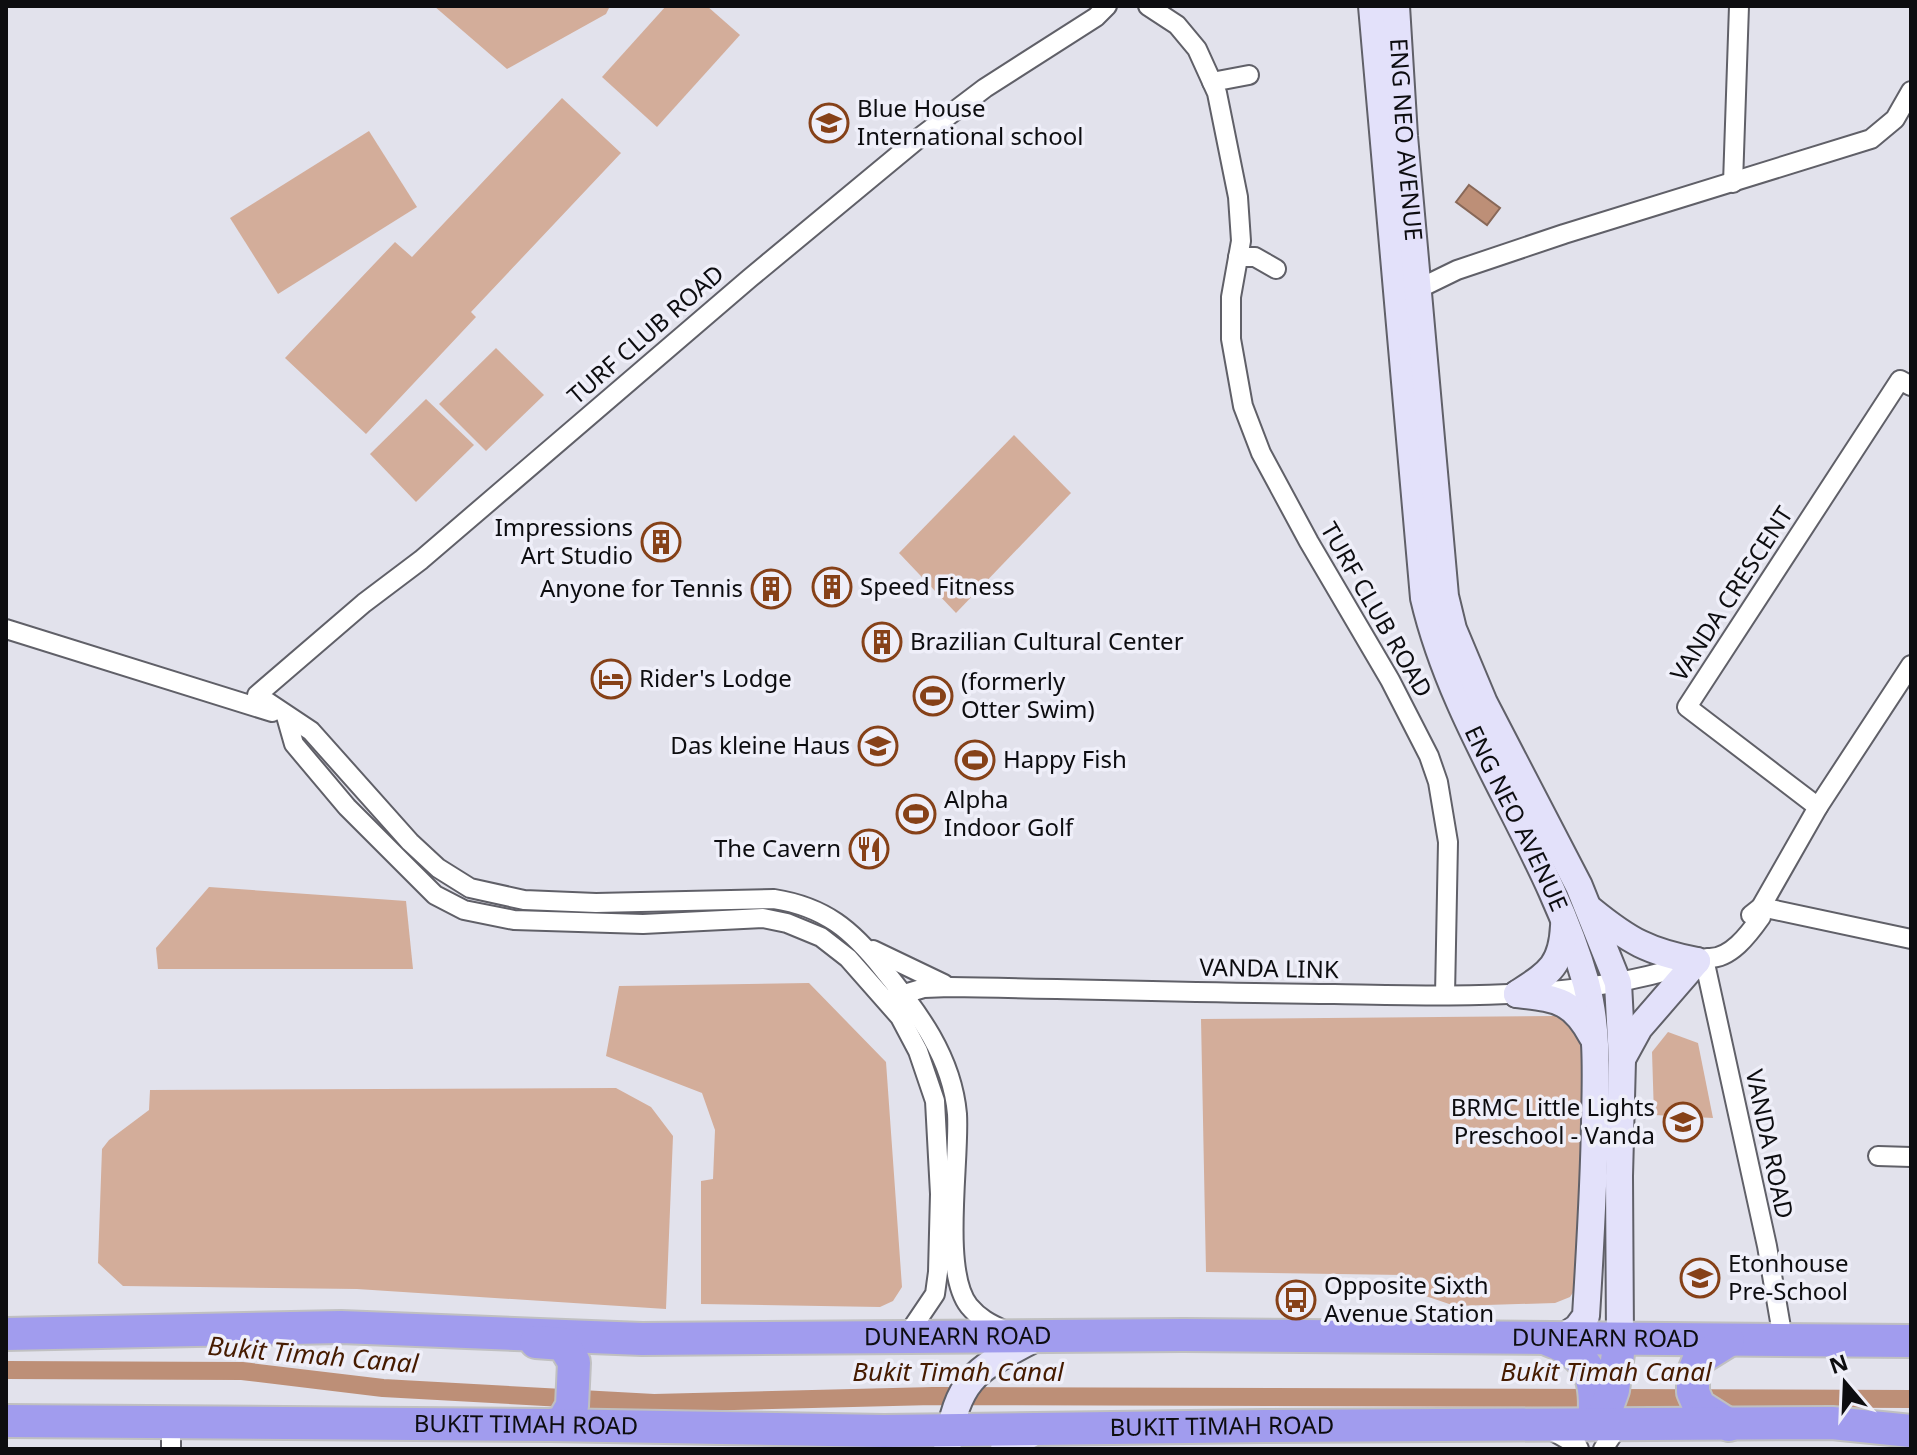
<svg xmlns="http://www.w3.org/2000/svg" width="1917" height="1455" font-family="'Noto Sans',sans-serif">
<rect width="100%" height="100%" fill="#e2e2ec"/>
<!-- green -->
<g fill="#d3ad9a">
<path d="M434,6h176l-4,8 -99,55z"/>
<path d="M666,6h41l33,29 -83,92 -55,-50z"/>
<path d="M562,98l59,55 -150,159 5,5 -110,117 -81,-76 110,-116 17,15z"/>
<path d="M369,131l48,76 -139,87 -48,-76z"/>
<path d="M496,348l48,47 -58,56 -47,-47z"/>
<path d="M426,399l48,46 -58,57 -46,-48z"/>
<path d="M1014,435l57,58 -115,120 -57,-60z"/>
<path d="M209,887l197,14 7,68h-255l-2,-21z"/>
<path d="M809,983l77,79 16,225 -9,14 -13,6 -179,-3v-123l12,-2 2,-49 -13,-37 -96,-37 13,-70z"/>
<path d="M1556,1016l15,10 11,19 -4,240 -8,12 -15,6 -100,3 -50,-17 -1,-14 -198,-3 -5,-253z"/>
<path d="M1668,1032l30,11 15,75 -59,-3 -2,-63z"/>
<path d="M616,1088l35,19 22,29 -7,173 -309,-20 -234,-3 -25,-23 4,-114 7,-9 40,-30 1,-20z"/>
</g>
<!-- water -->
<path fill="#bd8f77" stroke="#886858" stroke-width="2" d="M1469,185l31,23 -13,17 -31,-23z"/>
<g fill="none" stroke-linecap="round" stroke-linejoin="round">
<!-- canal -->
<path stroke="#bd8f77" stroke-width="18" d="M6,1370l236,1 141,17 271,15 279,-7 978,3"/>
<defs>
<g id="street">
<path d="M1148,6l29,19 20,24 20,44 21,104 3,44 -10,56v42l12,67 18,47 48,89 81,138 39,76 9,26 10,60 -3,153"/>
<path d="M1212,82l37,-7"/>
<path d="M1733,183l6,-177"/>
<path d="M1238,257h17l21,12"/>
<path d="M1410,290l8,-1 39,-19 107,-36 307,-95 24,-20 16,-28"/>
<path d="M6,629l266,83"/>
<path d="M286,716l8,28 53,63 88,88 29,15 50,10 129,4 120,-6 24,5 34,14 27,21 52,59 18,34 17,50 5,93 -2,78 -3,22 -29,43"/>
<path d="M1818,807l-131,-100 213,-327 11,6"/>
<path d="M1761,907l150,32"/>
<path d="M1751,915l10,-8 57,-100 93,-142"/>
<path d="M873,950l71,34"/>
<path d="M1704,959l63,287 16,93"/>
<path d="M894,997l30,-9 26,-1c128,2 256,6 384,7 124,2 255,8 373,-36 23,2 42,-24 54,-41l-2,-7"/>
<path d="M1878,1156l33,1"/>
<path d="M1004,1330c-14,-6 -25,-12 -35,-24 -28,-35 -9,-146 -12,-192 -5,-57 -39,-102 -74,-145 -31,-39 -58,-62 -109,-70l-178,4 -72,-3 -54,-12 -32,-20 -28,-26 -99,-111 -54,-36 107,-92 57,-43 329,-282 169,-140 66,-50 111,-71 11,-11"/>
<path d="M171,1422v27"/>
<path d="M1549,1429l28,16 2,4"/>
<path d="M1603,1449l16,-24"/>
</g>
<g id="secondary">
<path id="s1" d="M1372,6l52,592c32,137 124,250 162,385 12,45 10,92 9,139 -1,65 -5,129 -9,194l-9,12 -17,11"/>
<path id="s2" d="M1396,6l8,130 41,460 8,33 31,74 95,183 39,97 4,77 -3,116 1,163"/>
<path d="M1591,910c38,31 58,42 106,51"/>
<path d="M1517,994c39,5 55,5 75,42"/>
<path d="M1517,994c32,-21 45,-28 47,-68"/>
<path d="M1622,1059l17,-31 58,-67"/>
<path d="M947,1449c11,-76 32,-80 94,-114"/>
<path d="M1004,1449l36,-20"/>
</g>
<g id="highway">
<path id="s3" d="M6,1334l335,-7 301,12 542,-4 727,6"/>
<path d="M1549,1340c43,16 49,41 45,84"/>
<path d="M1728,1341l-29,18 -6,15v18l6,14 30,19"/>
<path d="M536,1342l27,2 11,18 -2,44 -10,17 -12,2"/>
<path d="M1603,1418l10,-28 7,-51"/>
<path id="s4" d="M6,1421l544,4 334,6 381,-5 567,-3 79,8"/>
</g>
</defs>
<!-- street casing -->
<use href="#street" stroke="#606068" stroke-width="22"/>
<!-- secondary casing -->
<use href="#secondary" stroke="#606068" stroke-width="30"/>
<!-- highway casing -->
<use href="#highway" stroke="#c0c0c1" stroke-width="36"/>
<!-- street -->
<use href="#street" stroke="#fff" stroke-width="18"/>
<!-- secondary -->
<use href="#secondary" stroke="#e3e1fa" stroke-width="26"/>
<!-- highway -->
<use href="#highway" stroke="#a19cee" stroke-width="32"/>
</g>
<!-- icons -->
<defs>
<symbol id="school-ring" viewBox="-11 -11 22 22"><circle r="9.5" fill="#efeff9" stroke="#864118" stroke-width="1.5"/><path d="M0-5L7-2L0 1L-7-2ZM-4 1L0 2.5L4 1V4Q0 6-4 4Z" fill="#864118"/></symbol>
<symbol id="building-ring" viewBox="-11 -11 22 22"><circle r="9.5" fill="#efeff9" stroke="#864118" stroke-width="1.5"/><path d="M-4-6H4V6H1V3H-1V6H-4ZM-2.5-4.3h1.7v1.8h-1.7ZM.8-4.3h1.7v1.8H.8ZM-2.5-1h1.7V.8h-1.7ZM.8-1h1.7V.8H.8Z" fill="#864118"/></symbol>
<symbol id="hotel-ring" viewBox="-11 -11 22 22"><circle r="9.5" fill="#efeff9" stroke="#864118" stroke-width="1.5"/><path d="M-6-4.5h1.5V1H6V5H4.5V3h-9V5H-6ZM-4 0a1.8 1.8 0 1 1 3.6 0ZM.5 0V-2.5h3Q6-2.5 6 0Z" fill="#864118"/></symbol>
<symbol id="stadium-ring" viewBox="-11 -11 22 22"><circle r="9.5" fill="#efeff9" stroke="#864118" stroke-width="1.5"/><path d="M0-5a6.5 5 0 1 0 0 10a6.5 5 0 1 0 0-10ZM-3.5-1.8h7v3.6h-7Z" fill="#864118"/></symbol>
<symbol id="restaurant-ring" viewBox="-11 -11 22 22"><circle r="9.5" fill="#efeff9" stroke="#864118" stroke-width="1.5"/><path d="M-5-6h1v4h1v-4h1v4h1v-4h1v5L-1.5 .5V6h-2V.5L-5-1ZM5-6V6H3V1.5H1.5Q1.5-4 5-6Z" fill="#864118"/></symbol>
<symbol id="bus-ring" viewBox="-11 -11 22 22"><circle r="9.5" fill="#efeff9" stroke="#864118" stroke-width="1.5"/><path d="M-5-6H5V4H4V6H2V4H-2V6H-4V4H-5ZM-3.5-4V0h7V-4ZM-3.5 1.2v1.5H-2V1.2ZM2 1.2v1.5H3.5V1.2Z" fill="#864118"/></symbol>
</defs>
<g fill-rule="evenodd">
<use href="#school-ring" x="807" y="101" width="44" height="44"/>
<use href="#building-ring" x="639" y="520" width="44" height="44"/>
<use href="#building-ring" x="810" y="565" width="44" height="44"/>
<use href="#building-ring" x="749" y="567" width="44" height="44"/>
<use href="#building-ring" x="860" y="620" width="44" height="44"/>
<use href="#hotel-ring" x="589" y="657" width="44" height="44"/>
<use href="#stadium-ring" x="911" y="674" width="44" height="44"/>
<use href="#school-ring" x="856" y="724" width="44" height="44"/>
<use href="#stadium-ring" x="953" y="738" width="44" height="44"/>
<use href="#stadium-ring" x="894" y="792" width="44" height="44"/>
<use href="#restaurant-ring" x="847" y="827" width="44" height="44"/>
<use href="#school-ring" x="1661" y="1100" width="44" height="44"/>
<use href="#school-ring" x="1678" y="1256" width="44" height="44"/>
<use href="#bus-ring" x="1274" y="1278" width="44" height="44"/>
</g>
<g text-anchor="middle" stroke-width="7" stroke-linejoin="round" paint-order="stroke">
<!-- poi labels -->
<g font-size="24" fill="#0d0d10" stroke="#efeff9" text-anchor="start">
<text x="857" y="117">Blue House<tspan x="857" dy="28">International school</tspan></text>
<text x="633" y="536" text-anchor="end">Impressions<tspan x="633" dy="28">Art Studio</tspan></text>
<text x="860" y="595">Speed Fitness</text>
<text x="743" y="597" text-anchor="end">Anyone for Tennis</text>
<text x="910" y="650">Brazilian Cultural Center</text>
<text x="639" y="687">Rider's Lodge</text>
<text x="961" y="690">(formerly<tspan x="961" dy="28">Otter Swim)</tspan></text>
<text x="850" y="754" text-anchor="end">Das kleine Haus</text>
<text x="1003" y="768">Happy Fish</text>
<text x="944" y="808">Alpha<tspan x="944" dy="28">Indoor Golf</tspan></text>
<text x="841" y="857" text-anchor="end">The Cavern</text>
<text x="1655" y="1116" text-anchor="end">BRMC Little Lights<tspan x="1655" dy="28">Preschool - Vanda</tspan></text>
<text x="1728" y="1272">Etonhouse<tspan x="1728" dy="28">Pre-School</tspan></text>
<text x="1324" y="1294">Opposite Sixth<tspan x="1324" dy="28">Avenue Station</tspan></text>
</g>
<!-- street labels -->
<g font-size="24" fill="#0d0d10" stroke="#efeff9">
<text dy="8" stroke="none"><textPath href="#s2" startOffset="134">ENG NEO AVENUE</textPath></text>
<text transform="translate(646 335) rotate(-41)" y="8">TURF CLUB ROAD</text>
<text transform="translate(1732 594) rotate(-57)" y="8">VANDA CRESCENT</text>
<text transform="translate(1376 610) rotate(60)" y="8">TURF CLUB ROAD</text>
<text dy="8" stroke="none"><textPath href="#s1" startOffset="834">ENG NEO AVENUE</textPath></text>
<text transform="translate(1269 969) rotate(1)" y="8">VANDA LINK</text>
<text transform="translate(1769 1144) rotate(78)" y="8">VANDA ROAD</text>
<text dy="8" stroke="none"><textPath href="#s3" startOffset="952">DUNEARN ROAD</textPath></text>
<text dy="8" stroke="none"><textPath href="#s3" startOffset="1600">DUNEARN ROAD</textPath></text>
<text dy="8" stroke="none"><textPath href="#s4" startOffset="520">BUKIT TIMAH ROAD</textPath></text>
<text dy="8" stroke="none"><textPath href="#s4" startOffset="1216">BUKIT TIMAH ROAD</textPath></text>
</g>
<!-- water labels -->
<g font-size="26" font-style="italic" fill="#461b00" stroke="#efeff9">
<text transform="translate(313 1355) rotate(5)" y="9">Bukit Timah Canal</text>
<text x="958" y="1381">Bukit Timah Canal</text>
<text x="1606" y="1381">Bukit Timah Canal</text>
</g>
</g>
<!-- border -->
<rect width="1917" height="1455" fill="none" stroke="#0d0d10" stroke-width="16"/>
<!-- north arrow -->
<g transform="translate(1845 1383) rotate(341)" stroke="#efeff9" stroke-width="6" paint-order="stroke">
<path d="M0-6L14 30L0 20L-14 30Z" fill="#0d0d10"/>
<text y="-12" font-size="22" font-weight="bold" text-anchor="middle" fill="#0d0d10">N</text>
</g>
</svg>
